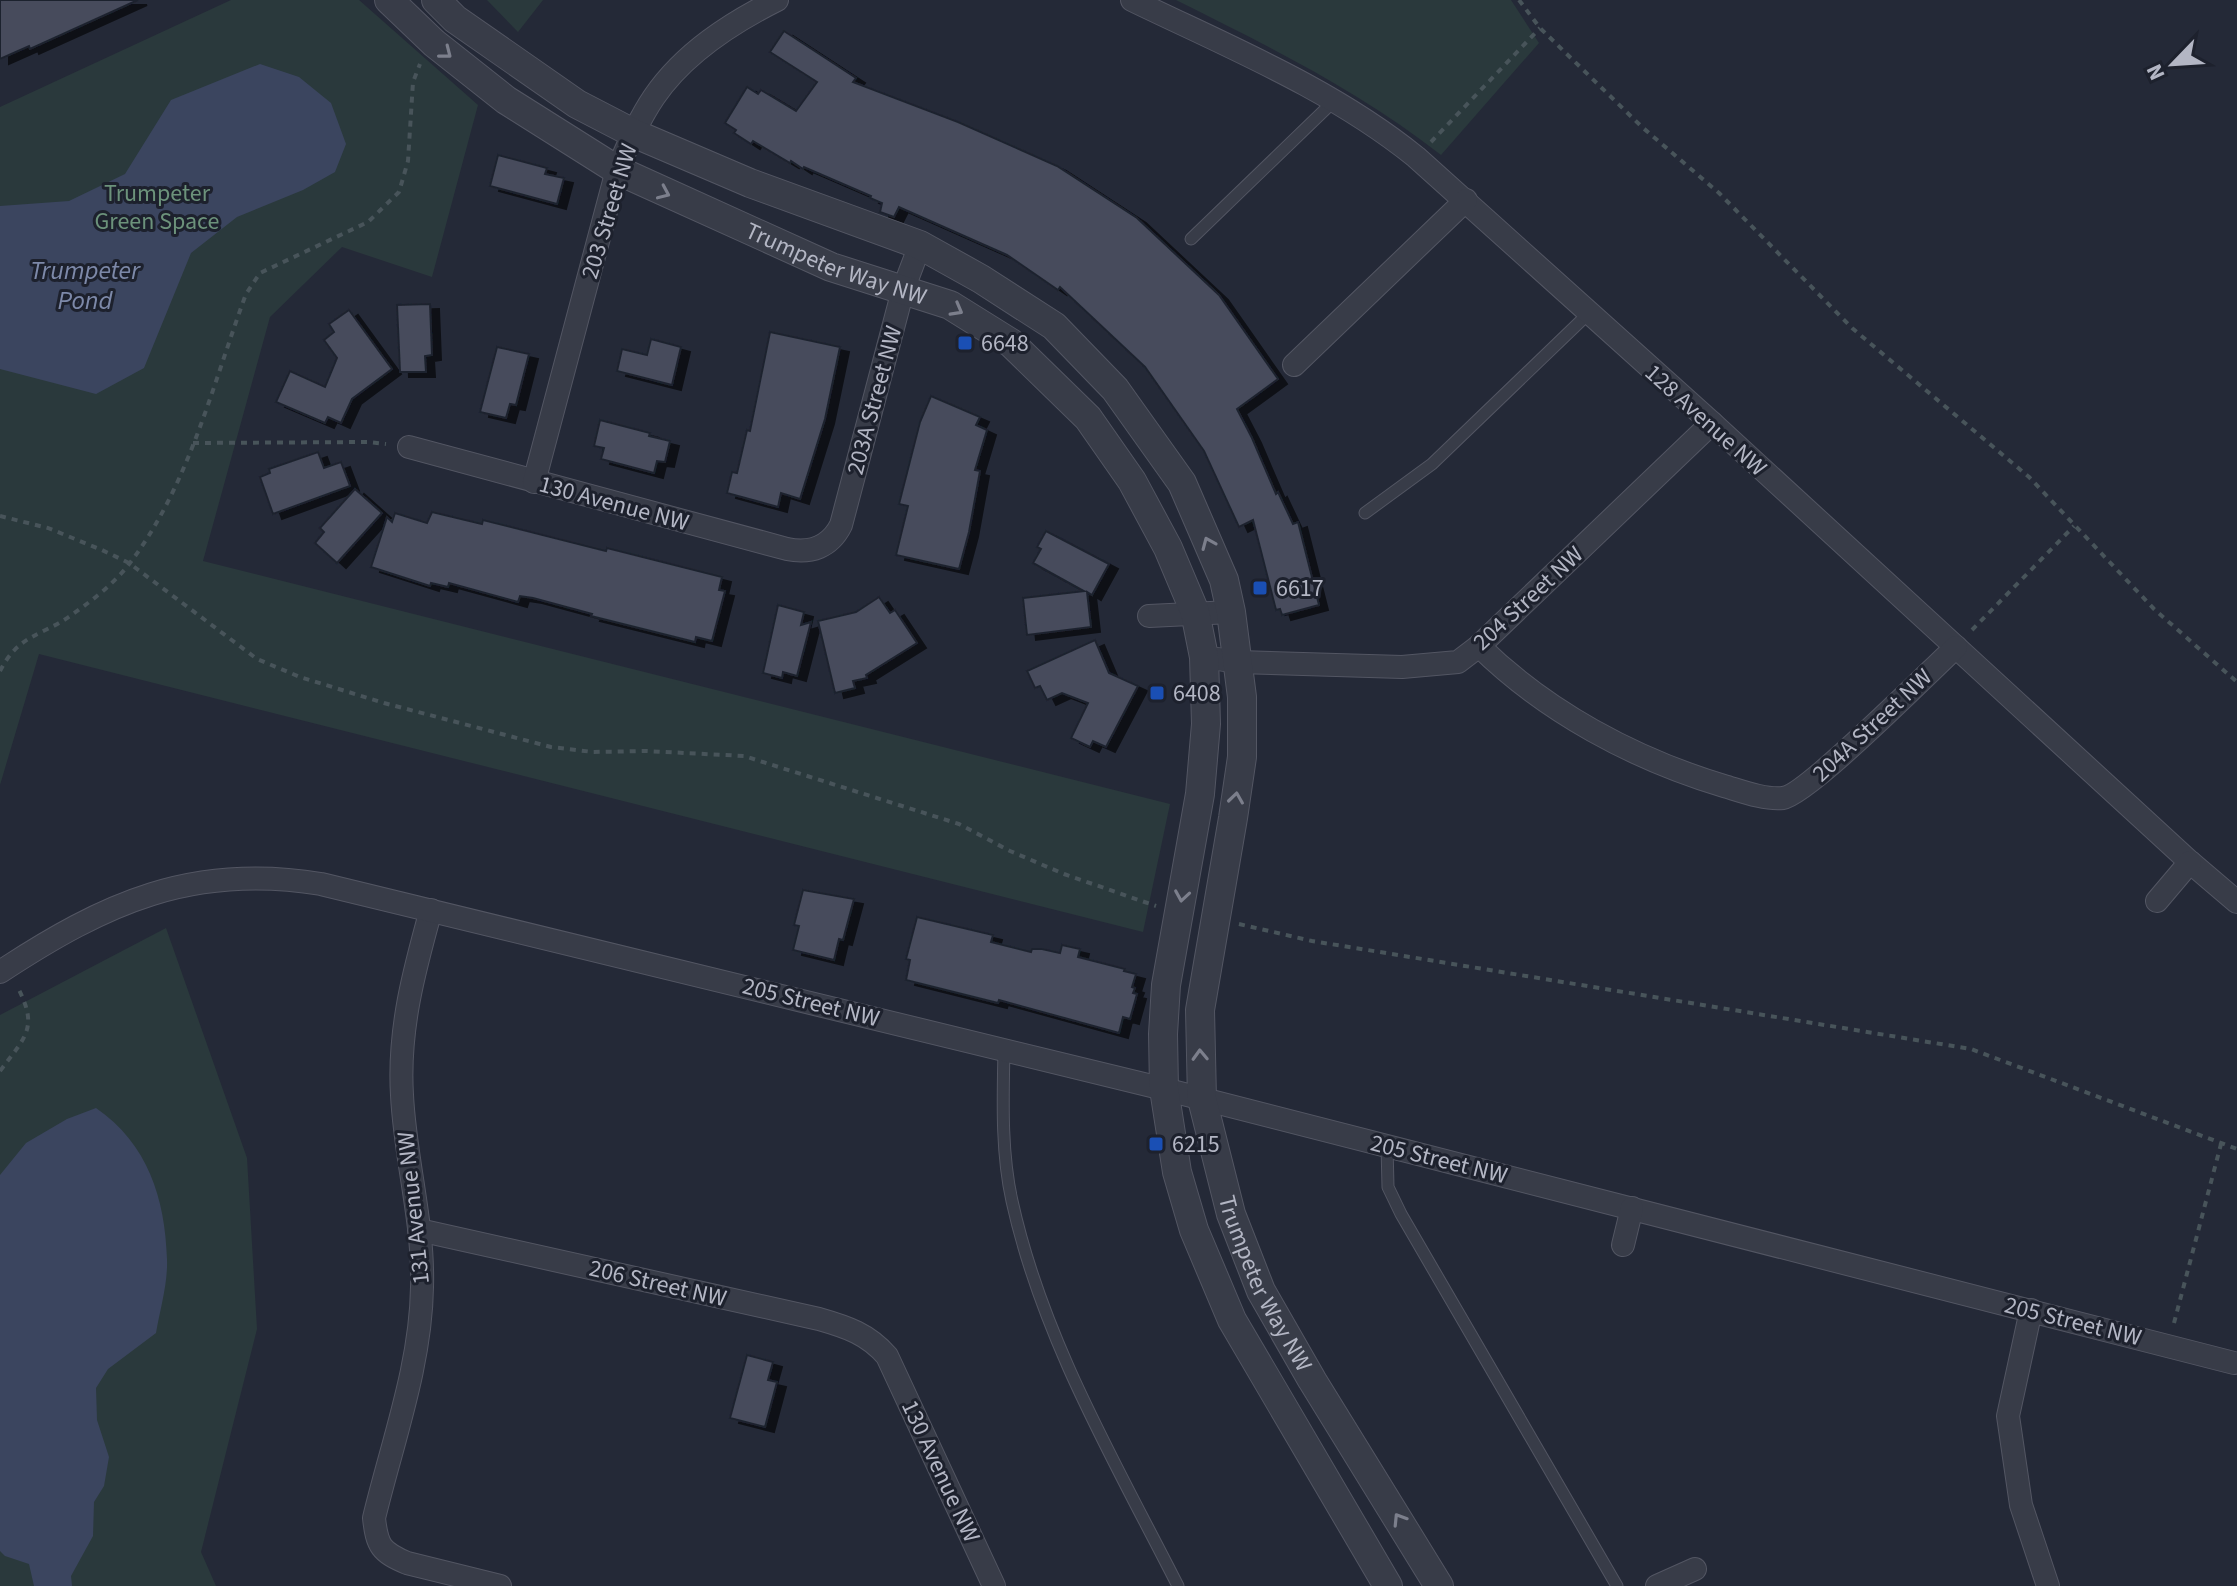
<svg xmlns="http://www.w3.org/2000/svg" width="2237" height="1586" font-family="'Source Sans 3',sans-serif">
<defs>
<filter id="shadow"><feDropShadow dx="9" dy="5" stdDeviation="0" flood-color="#0009"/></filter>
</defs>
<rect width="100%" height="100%" fill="#242937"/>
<!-- green -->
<g fill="#2a393c">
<path d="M231,0h128l119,105 -46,172 -90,-30 -72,70 -67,244 967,243 -27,128 -1104,-278 -39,131v-678z"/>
<path d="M487,0h56l-25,32z"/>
<path d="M1176,0h335l28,43 -98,112c-81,-64 -173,-109 -265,-155z"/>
<path d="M166,928l81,230 10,171 -56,223 15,34h-216v-571z"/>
</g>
<!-- water -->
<g fill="#3b455f">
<path d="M260,64l39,13 32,26 15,41 -11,28 -32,18 -66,27 -46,36 -47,115 -48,26 -96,-25v-163l69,-5 56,-27 46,-74z"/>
<path d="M96,1108c52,36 69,90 71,151 1,24 -7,51 -11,74l-48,36 -12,19 1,32 12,37 -5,29 -10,16 -1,34 -22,40 1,10h-38l-5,-22 -24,-8 -5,-5v-376l26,-32 41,-24z"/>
</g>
<!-- building -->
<g fill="#464c5c" stroke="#1f232f" stroke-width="2" filter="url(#shadow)">
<path d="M0,0h138l-108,49 -1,-3 -29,13z"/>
<path d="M784,31l72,47 -3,4 105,40 99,44 80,52 82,77 59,84 -41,30 15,29 24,56 2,-2 15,32 5,-2 21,83 -37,10 -2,-6 -4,1 -23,-90 -14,7 -35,-76 -59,-84 -85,-80 -2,3 -51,-35 -108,-48 -5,10 -14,-5 2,-9 -12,-5 1,-2 -67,-29 -1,2 -12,-8 -1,2 -37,-22 -2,3 -17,-11 2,-3 -11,-7 22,-36 11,7 3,-4 35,21 21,-29 -47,-30z"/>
<path d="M498,155l49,13 -2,6 19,4 -7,26 -67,-18z"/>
<path d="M430,304l2,51 -7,1 1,16h-26l-3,-67z"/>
<path d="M349,310l43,59 -40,30 -11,24 -13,-6 -3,6 -49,-21 14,-31 35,16 12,-29 -13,-18 10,-8 -5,-8z"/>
<path d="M770,332l70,15 -15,72 -25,80 -19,-6 -3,14 -51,-14 5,-21 5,1 10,-43 3,1z"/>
<path d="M651,339l30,8 -9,38 -55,-14 5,-22 25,6z"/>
<path d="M497,347l32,7 -13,51 -6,-1 -4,14 -26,-6z"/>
<path d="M931,396l49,21 -4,8 11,5 -12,40 5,1 -11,61 -10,37 -63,-14 12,-49 -9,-2 21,-82z"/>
<path d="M600,420l50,13 -1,3 21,5 -5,21 -8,-1 -3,12 -53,-14 3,-11 -10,-2z"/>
<path d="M318,452l6,16 17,-6 9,24 -77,28 -13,-37 10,-4 -1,-4z"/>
<path d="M355,489l27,24 -45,50 -22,-20 9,-11 -4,-4z"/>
<path d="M432,512l50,12 1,-4 123,31 1,-3 115,29 -3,13 6,1 -13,50 -16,-4 -1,5 -104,-26 1,-2 -59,-16 -13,-2 -2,6 -69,-19 -1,4 -17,-4 -1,3 -59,-19 16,-50 5,5 3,-9 32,10z"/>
<path d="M1046,531l63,33 -17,31 -5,-3 4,35 -64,8 -4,-37 61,-7 -51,-28 8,-14 -4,-2z"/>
<path d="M879,597l11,16 5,-3 22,33 -51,32 1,3 -14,3 2,7 -20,5 -17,-72 38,-9z"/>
<path d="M778,605l26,7 -3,13 10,-3 -14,54 -14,-4 -1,6 -19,-5z"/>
<path d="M1095,640l14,33 29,13 -32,61 -13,-6 -3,6 -19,-9 17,-35 -26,-10 -15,7 -7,-14 -5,2 -8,-17z"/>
<path d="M803,890l51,9 -11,41 -4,-1 -5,21 -41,-10 6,-24 -5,-1z"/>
<path d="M917,917l76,18 -2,7 40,10 1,-3h10l18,4 2,-8 18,4 -2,8 47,12 -1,2 12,3 -4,13 3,1 -2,5 4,1 -7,25 -7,-2 -4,16 -120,-33 -1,3 -92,-23 4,-20 -4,-1z"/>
<path d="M747,1355l26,7 -5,18 9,2 -12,45 -35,-9z"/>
</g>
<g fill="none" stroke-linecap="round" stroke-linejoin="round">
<defs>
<g id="service">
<path d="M1191,239l143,-138"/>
<path d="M1365,513l67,-49 156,-150"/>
<path d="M1004,1049c-1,50 -3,103 8,152 30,137 103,261 166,385"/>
<path d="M1387,1146l1,41 13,27 216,372"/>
</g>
<g id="minor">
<path d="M1132,0c97,47 200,89 284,157l296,266 478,439 47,40"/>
<path d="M1294,365l172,-165"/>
<path d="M409,447l378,102c24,5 43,-2 54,-24l62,-235 17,-45"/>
<path d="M534,482l83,-312c11,-25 22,-51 37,-73 30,-44 77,-74 123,-97"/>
<path d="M1149,616l82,-4"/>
<path d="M1479,646c67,66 155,113 245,140 17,5 41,14 59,12 24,-3 147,-127 173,-151"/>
<path d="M1204,657l34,5 164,5 56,-5 21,-16 233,-223"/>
<path d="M2157,901l33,-39"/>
<path d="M431,910c-17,61 -33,120 -29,185 3,64 22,128 20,192 -1,78 -30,156 -48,231 3,28 7,34 33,45l93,23"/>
<path d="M0,972c105,-69 192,-109 321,-88l843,205 1070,274"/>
<path d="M419,1230l400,89c28,8 49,15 68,37l107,230"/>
<path d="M1623,1245l9,-37"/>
<path d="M2031,1310l-23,106 13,89 27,81"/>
<path d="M1657,1586l38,-17"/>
</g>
<g id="tertiary">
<path id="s1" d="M389,0l45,43 72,57 111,70 214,97 119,38 61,38 77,75 44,63 36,67 27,64 9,45 2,67 -6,70 -34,191 -3,49 1,55 13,83 17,58 38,90 156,266"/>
<path id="s2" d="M436,0l19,19 122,85 56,29 117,50 170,62 61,34 73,47 61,63 67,94 42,97 7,32 11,85v60l-9,61 -33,192 2,89 29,115 30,77 51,89 127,206"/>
</g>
</defs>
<!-- service casing -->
<use href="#service" stroke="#535663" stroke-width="13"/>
<!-- minor casing -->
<use href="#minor" stroke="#535663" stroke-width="24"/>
<!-- tertiary casing -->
<use href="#tertiary" stroke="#535663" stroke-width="30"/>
<!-- path -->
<g stroke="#48545a" stroke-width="4" stroke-dasharray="6 6" stroke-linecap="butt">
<path d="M1519,0l21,28 102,99 77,66 133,135 177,149 125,132 83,73"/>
<path d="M1431,142l109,-114"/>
<path d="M193,443l176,-1 17,2"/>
<path d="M0,516l48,12 54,22 27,13 128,96 43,18 84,26 167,44 42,5 53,-1 98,5 215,68 51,27 54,23 92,32"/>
<path d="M1972,630l102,-104"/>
<path d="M0,671c19,-37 40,-34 70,-55 19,-13 41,-30 56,-48 62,-78 86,-182 120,-274l14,-21 108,-51 31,-30 9,-31 5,-79 7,-18"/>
<path d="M1239,924l73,17 80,13 579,95 266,100"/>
<path d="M0,1071c26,-35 39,-43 17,-85"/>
<path d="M2174,1323l47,-179"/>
</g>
<!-- service -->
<use href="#service" stroke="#383c48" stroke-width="11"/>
<!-- minor -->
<use href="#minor" stroke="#383c48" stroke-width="22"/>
<!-- tertiary -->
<use href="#tertiary" stroke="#383c48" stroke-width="28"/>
</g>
<!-- one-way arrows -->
<defs><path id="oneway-chevron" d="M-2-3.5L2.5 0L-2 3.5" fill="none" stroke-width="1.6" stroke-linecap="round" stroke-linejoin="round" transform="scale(2)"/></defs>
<g stroke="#7c7f8c">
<use href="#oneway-chevron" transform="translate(446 53) rotate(38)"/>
<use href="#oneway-chevron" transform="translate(664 193) rotate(24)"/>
<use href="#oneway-chevron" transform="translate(957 310) rotate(29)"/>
<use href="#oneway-chevron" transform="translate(1208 543) rotate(-113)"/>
<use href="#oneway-chevron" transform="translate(1236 798) rotate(-82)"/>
<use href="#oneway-chevron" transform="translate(1182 896) rotate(99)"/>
<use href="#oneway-chevron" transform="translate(1200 1055) rotate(-92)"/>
<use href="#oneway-chevron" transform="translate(1399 1519) rotate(-122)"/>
</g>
<!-- markers -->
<g fill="#1a4fb4" stroke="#1d212d" stroke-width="3">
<rect x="957" y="335" width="16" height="16" rx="4"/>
<rect x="1252" y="580" width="16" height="16" rx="4"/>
<rect x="1149" y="685" width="16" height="16" rx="4"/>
<rect x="1148" y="1136" width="16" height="16" rx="4"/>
</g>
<g text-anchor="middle" stroke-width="6" stroke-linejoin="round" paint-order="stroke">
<!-- park labels -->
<g font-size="24" fill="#6c927b" stroke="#1d212d">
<text x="157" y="201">Trumpeter<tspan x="157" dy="28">Green Space</tspan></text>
</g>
<!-- street labels -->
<g font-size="24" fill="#b3b6c4" stroke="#1d212d">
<text transform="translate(609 211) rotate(-73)" y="8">203 Street NW</text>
<text dy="8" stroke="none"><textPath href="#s1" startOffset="524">Trumpeter Way NW</textPath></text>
<text transform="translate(874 400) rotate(-75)" y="8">203A Street NW</text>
<text transform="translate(1706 420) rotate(42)" y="8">128 Avenue NW</text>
<text transform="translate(614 503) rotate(15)" y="8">130 Avenue NW</text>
<text transform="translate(1528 598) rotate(-43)" y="8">204 Street NW</text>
<text transform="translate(1872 725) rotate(-43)" y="8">204A Street NW</text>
<text transform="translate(811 1002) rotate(14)" y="8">205 Street NW</text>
<text transform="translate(1439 1159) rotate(14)" y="8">205 Street NW</text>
<text transform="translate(413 1208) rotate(-96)" y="8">131 Avenue NW</text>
<text dy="8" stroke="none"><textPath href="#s2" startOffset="1732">Trumpeter Way NW</textPath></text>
<text transform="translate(658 1283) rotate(13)" y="8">206 Street NW</text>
<text transform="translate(2073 1321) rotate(14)" y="8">205 Street NW</text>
<text transform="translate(941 1471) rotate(65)" y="8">130 Avenue NW</text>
</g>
<!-- poi labels -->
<g font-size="24" fill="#b3b6c4" stroke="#1d212d" text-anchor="start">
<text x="981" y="351">6648</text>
<text x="1276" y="596">6617</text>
<text x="1173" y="701">6408</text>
<text x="1172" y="1152">6215</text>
</g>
<!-- water labels -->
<g font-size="26" font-style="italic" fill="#7d89a9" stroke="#1d212d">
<text x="85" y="279">Trumpeter<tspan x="85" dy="30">Pond</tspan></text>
</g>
</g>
<!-- north arrow -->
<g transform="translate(2173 64) rotate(245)" stroke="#1d212d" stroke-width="6" paint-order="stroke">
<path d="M0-6L14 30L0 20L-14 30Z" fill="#b3b6c4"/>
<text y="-12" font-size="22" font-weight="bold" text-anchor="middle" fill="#b3b6c4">N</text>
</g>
</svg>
